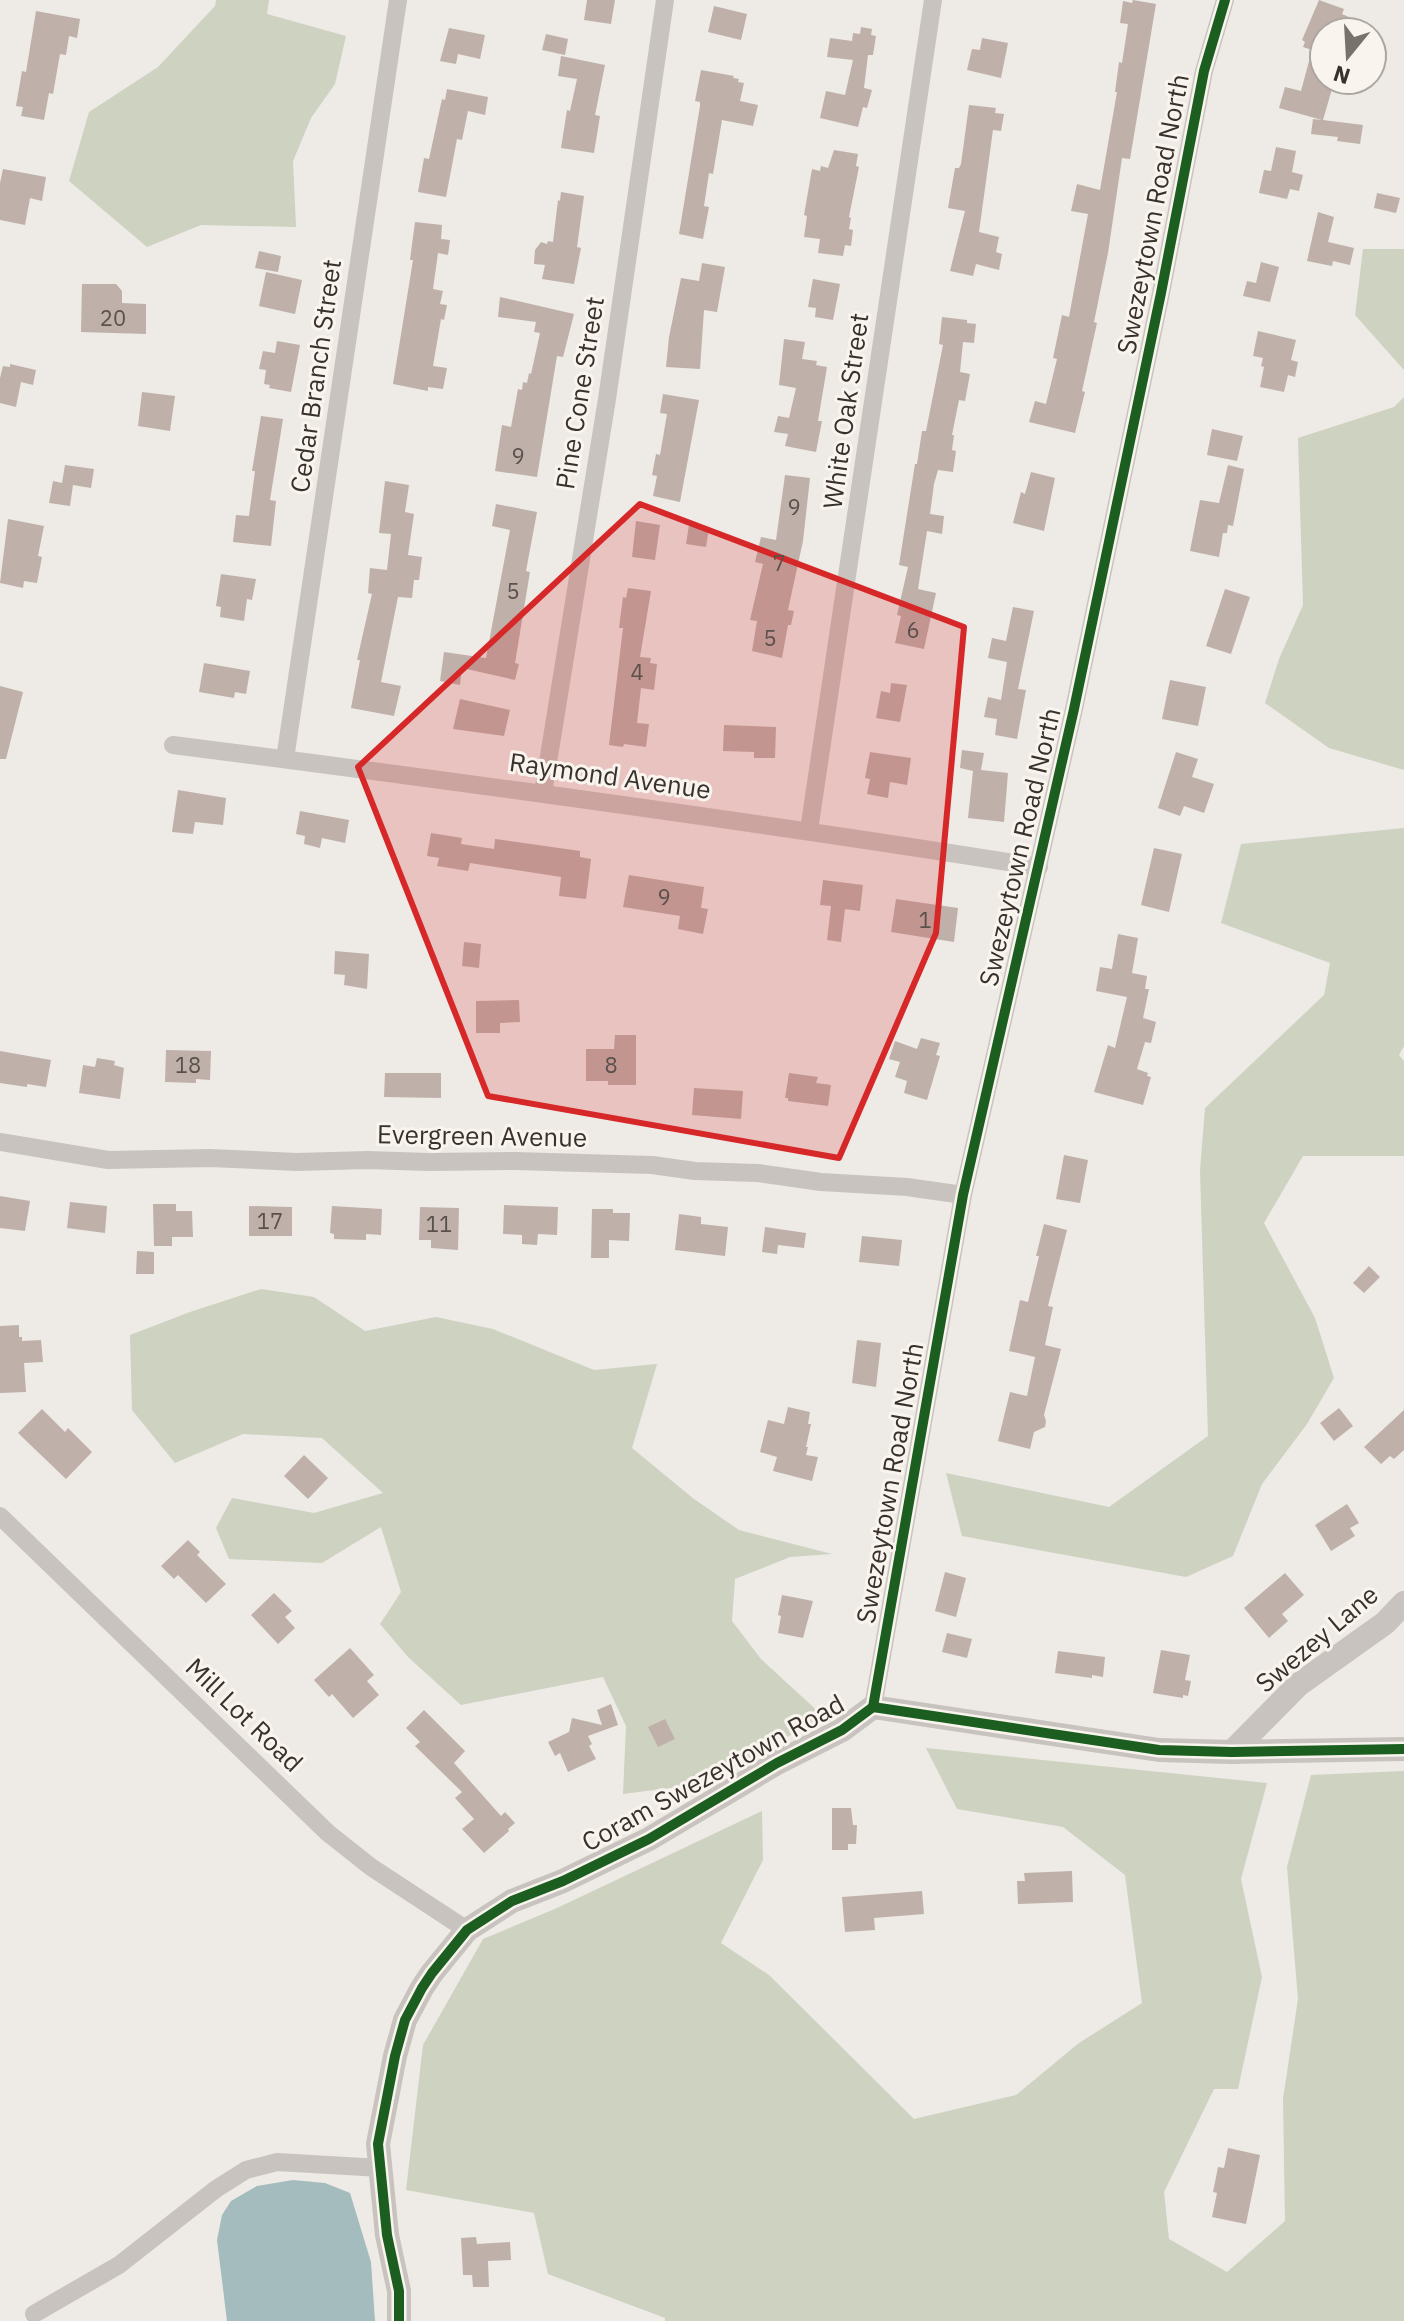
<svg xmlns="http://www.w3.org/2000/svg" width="1404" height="2321" font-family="'IBM Plex Sans',sans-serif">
<rect width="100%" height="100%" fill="#eeeae6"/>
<!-- green -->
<g fill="#ced2c1">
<path d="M216,0h53l-2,14 79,22 -11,48 -24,34 -18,43 3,66 -95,-2 -54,22 -78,-66 20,-69 69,-45 57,-61z"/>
<path d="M1363,249h41v121l-49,-55z"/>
<path d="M1404,397v373l-75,-22 -64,-45 14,-44 24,-54 -5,-167 96,-31z"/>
<path d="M1404,828v218l-5,9 5,6v95h-101l-39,67 51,95 19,60 -27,46 -45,60 -29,72 -47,21 -224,-41 -16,-63 163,34 99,-71 -8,-266 5,-62 119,-113 6,-32 -109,-40 20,-79z"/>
<path d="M261,1289l53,8 51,34 71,-14 57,12 101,41 63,-6 -25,84 62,51 45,31 93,24 -42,3 -55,22 -3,42 29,38 62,57 -115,67 -85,11 3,-68 -23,-49 -142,28 -53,-48 -28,-33 21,-32 -20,-65 -59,36 -93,-4 -13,-31 16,-30 82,15 69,-20 -61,-55 -79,-4 -68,29 -43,-53 -2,-75 60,-23z"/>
<path d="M926,1748l341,35 -26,96 21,98 -24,112h-24l-50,103 5,47 58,33 58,-51 -2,-122 15,-100 -11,-132 24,-92 93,-4v550h-739v-3l-117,-44 -14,-61 -128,-23 17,-145 60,-106 74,-31 205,-97 1,49 -42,83 48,32 145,144 102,-24 63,-52 63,-40 -17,-128 -62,-48 -106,-18z"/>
</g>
<!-- water -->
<path fill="#a4bcbd" d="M293,2180l32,3 25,10 21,69 4,59h-148l-10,-81 5,-25 9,-14 26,-15z"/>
<!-- building -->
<g fill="#bfb1aa">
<path d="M587,0h28l-4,24 -27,-4z"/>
<path d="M1133,0l23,4 -26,155 -8,-1 -14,95 -14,69 3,1 -15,68 3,1 -10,41 -46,-11 6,-21 11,3 11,-45 -4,-1 9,-43 7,2 19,-103 -17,-3 6,-27 23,6 17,-98h-2l4,-30 3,1 6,-39 -8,-1 3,-22 9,2z"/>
<path d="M1319,0l25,9 -2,5 9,4 -6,14h-21v48l10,2 -11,38 40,5 -3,19 -23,-3 1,-4 -27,-3 2,-15 9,1 -43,-12 6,-21 16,4 11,-41 -9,-3 2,-5 -3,-2z"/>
<path d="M714,6l33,8 -6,26 -33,-8z"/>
<path d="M36,11l44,8 -3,19 -8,-2 -3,19 -6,-1 -7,40 -4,-1 -5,27 -23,-4 2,-9 -7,-1 6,-35 4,1z"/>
<path d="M861,27l11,2 -1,6 5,1 -3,19h-5l-4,33 8,2 -5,18 -4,-1 -5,20 -38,-9 6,-27 19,4 8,-35 -26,-3 3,-19 22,3 1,-8 7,1z"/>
<path d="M449,28l36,7 -5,24 -22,-5 -2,10 -16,-3z"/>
<path d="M546,34l22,5 -3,16 -23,-5z"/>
<path d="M982,38l26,5 -7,35 -34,-8 5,-21 8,1z"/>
<path d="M561,56l44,9 -10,50 5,1 -6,37 -33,-5 6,-38 3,1 7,-32 -19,-3z"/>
<path d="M701,70l33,6 -1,2 6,1 -1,3 6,1 -4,18 18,4 -5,21 -31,-6 -9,54 -4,-1 -5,33 5,1 -6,32 -24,-5 21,-128v-4l-5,-1z"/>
<path d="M447,89l41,8 -3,18 -17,-4 -6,29 -5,-1 -11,58 -28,-5 6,-34 5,1 13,-60 3,1z"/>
<path d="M969,105l27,3 -1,5 9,1 -3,17 -8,-1 -14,102 20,5 -3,15 6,2 -3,16 -23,-6 -3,12 -23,-5 15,-60 -17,-3 7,-40h4l2,-4z"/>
<path d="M1276,147l20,4 -4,21 11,3 -4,16 -9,-2 -3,10 -28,-6 5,-23 7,1z"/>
<path d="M834,150l24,4 -2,12 3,1 -10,50 2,1 -2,11 4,1 -2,16 -6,-1 -2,11 -25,-3 2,-14 -16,-2 3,-21 -3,-1 8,-46 8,2 1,-5 7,2z"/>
<path d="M3,169l43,8 -4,24 -12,-3 -5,27 -25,-5v-37z"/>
<path d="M561,192l23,4 -7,51 4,1 -7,36 -32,-5 3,-14 -11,-1 1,-14 6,-8 6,2 1,-3 5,1 5,-42 2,1z"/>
<path d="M1377,193l23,5 -4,15 -22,-5z"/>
<path d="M1318,212l16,5 -6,25 26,6 -4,17 -17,-4 -1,5 -25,-5z"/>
<path d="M415,222l27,3 -1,14 9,1 -2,15 -10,-2 -5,36 10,2 -3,13 7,1 -3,15 -3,-1 -8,47 14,2 -4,21 -15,-2v4l-35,-7 20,-124h-3z"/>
<path d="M259,251l22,5 -3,16 -23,-4z"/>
<path d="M1261,262l18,5 -9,35 -27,-6 4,-15 9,2z"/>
<path d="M702,263l23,4 -8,45 -13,-2 -4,59 -34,-2 3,-30 12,-59 18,3z"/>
<path d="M266,272l36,8 -7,34 -36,-8z"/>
<path d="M813,279l27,5 -7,36 -18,-3 1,-9 -8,-1z"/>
<path d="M82,284h34l6,7v12l24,1v30l-65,-2z"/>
<path d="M500,297l74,17 -11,43 -6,-1 -20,121 -42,-6 7,-46 9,2 7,-38 4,1 1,-8 4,1 2,-10 2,1 9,-41 -6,-1 2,-10 -38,-5z"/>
<path d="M942,317l25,3v3l9,1 -2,19 -11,-1 -3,30 10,2 -5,27 -6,-1 -7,35h2l-2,15 4,1 -3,21 -15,-2 -4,14 -4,30 14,2 -2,18 -15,-3 -9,58 18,4 -12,56 -29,-6 6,-27 -4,-1 11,-48 -9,-2 16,-101h2l5,-33h4l17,-86 -4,-1z"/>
<path d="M1258,331l38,9 -5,20 7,2 -3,15 -7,-2 -4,17 -24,-5 4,-20 -3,-1 2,-8 -10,-2z"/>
<path d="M784,339l21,3 -3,17 15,2 -1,4 11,2 -9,54h4l-6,31 -31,-6 3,-12 -14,-2 4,-16 11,2 7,-30 -17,-3z"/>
<path d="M277,341l23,4 -9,47 -22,-4 1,-3 -6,-1 2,-14 -7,-1 4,-18 12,2z"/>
<path d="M10,364l26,6 -3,15 -12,-3 -5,25 -16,-4v-25l3,-12 7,1z"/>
<path d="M142,392l33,4 -5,35 -32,-5z"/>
<path d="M663,394l36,6 -19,102 -27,-6 4,-20 -5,-1 4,-21 4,1 7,-41 -7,-1z"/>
<path d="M261,416l22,3 -13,81 6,1 -5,45 -38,-4 3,-27 13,1 6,-45h-3z"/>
<path d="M1212,429l31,7 -6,25 -30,-6z"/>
<path d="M65,465l29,4 -3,19 -18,-3 -3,21 -21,-3 4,-22 9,2z"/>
<path d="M1228,465l16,4 -11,57 -5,-1 -1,8h-4l-4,24 -29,-6 10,-51 19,3z"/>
<path d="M1031,472l24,6 -11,53 -31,-8 8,-31 4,2z"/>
<path d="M785,475l25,3 -7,63 -15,69 6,1 -3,14h-3l-6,33 -30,-7 5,-30 -7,-1 13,-56 -8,-2 6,-25 15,3z"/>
<path d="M385,481l24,4 -4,27 9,2 -6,41 14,2 -3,23h-5l-2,18 -14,-1 -17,85 20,4 -7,30 -43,-8 9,-48h-3l15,-66 -4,-1 2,-25 17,2 4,-36 -12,-1z"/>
<path d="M496,504l41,8 -11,59 4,1 -15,91 4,1 -4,16 -53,-12 -2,17 -20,-4 4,-29 42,6 24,-128 -18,-4z"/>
<path d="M8,519l36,7 -6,30 4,1 -5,26 -13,-2 -1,7 -23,-5z"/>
<path d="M636,521l24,4 -5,35 -23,-3z"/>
<path d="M689,525l20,3 -3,19 -20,-3z"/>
<path d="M221,574l35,5 -4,21 -5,-1 -3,22 -24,-4 1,-10 -5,-1z"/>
<path d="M628,588l23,3 -11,66 11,1 -1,5 7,1 -3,26 -13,-2 -4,35 12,1 -3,23 -22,-3 -1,3 -14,-2 14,-117h-4l4,-31 3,1z"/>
<path d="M1225,589l25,8 -19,57 -25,-8z"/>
<path d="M1013,607l21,4 -16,78 8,1 -9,49 -22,-4 2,-16 -13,-2 4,-20 13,3 6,-38 -19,-4 4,-20 14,3z"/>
<path d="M204,663l46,8 -4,23 -11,-2 -1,6 -35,-6z"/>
<path d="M1170,680l36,7 -8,39 -36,-7z"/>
<path d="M891,683l16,2 -7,37 -24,-4 5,-27 9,2z"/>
<path d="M0,686l23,6 -17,67h-6z"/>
<path d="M460,699l50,11 -6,26 -51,-7z"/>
<path d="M724,725l52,2 -1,31h-21v-6l-31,-1z"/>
<path d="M962,750l22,3 -3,17 27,3 -4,49 -36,-4 5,-47 -13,-3z"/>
<path d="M870,752l41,6 -4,27 -17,-3 -2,16 -21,-4 3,-15 -5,-1z"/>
<path d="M1176,752l22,7 -6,18 22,7 -10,29 -20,-7 -4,10 -22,-8z"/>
<path d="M178,790l48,8 -3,27 -28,-3 -2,12 -21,-2z"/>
<path d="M300,811l49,9 -4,23 -23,-5 -2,10 -16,-4 1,-8 -9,-2z"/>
<path d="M431,833l31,5 -1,6 33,5 1,-10 85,12v6l11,2 -5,40 -27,-3 2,-19 -91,-14 -2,8 -31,-5 2,-8 -12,-2z"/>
<path d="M1154,848l28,6 -13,58 -28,-7z"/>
<path d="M629,875l75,12 -3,21 7,1 -5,25 -25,-5 2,-13 -57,-9z"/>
<path d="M823,880l40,5 -3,26 -15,-2 -4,33 -14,-2 4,-34 -11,-1z"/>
<path d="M896,899l62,9 -4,34 -63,-10z"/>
<path d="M1118,934l20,4 -6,35 15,3 -2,13h4l-6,29 13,4 -5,21 -6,-1 -8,27 11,4 -1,3 4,1 -8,28 -49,-13 14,-47 7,3 12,-51 -31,-6 4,-24 12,2z"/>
<path d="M464,942l17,2 -2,24 -17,-2z"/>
<path d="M335,951l34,3 -2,35 -23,-4 1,-10 -11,-1z"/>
<path d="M519,1000l1,22 -20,1v10h-24v-32z"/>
<path d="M615,1035h21v50h-28v-4h-22v-32h28z"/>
<path d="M921,1038l19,5 -4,12 4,1 -13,44 -23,-7 3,-12 -12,-4 5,-15 -11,-3 6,-18 22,8z"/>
<path d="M166,1050l45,1 -1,29 -14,-1v4l-31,-1z"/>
<path d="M0,1051l51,9 -5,27 -19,-3v3l-27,-4z"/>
<path d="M97,1058l18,3 -1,4 10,3 -4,31 -41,-6 4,-28 12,2z"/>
<path d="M385,1073h56v25l-57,-1z"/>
<path d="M789,1073l29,4 -2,6 15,2 -3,21 -40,-5v-3h-3z"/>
<path d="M694,1088l49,3 -2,28 -49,-4z"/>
<path d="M1064,1155l24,5 -8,43 -24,-4z"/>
<path d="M0,1196l30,5 -5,30 -25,-3z"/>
<path d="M70,1202l37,4 -2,27 -38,-5z"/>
<path d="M153,1204h23v7h16l1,26h-21v9h-18z"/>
<path d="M504,1205l54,2 -1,28 -19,-1 -1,11 -15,-1v-9l-19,-1z"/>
<path d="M249,1206l43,1v29h-43z"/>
<path d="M332,1206l50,3 -1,26 -15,-1v6l-32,-1v-5l-4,-1z"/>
<path d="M420,1207l39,1 -1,42 -27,-2v-8h-12z"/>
<path d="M592,1209h21v4h17l-1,28 -20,-1v18h-18z"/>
<path d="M679,1214l22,3v7l27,3 -3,29 -50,-6z"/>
<path d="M1044,1224l23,6 -19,76 5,1 -8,38 16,4 -17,66 2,6 -1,6 -11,5 -4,17 -32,-8 12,-49 17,4 8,-39 -26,-6 11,-51 8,2 11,-46h-3z"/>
<path d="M765,1227l41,6 -2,15 -26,-3 -1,9 -15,-2z"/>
<path d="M862,1236l40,4 -3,26 -40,-4z"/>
<path d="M137,1251l17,1v22h-18z"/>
<path d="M1369,1266l11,11 -16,16 -11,-10z"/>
<path d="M19,1325v12h3v4l19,-1 2,22 -19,1 2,29 -26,1v-67z"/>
<path d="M857,1340l24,3 -5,44 -24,-4z"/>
<path d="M788,1407l22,5 -2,12h3l-5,23h2l-2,8 12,2 -6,24 -39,-10 4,-14 -17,-5 8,-32 16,4z"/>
<path d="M1339,1408l14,18 -19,15 -14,-18z"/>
<path d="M42,1409l23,23 3,-4 24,24 -26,27 -48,-46z"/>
<path d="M1404,1410v40l-10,9 -4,-3 -9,8 -17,-17z"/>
<path d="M304,1455l24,23 -20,21 -24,-23z"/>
<path d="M1347,1504l12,19 -9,5 5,8 -24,15 -16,-26z"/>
<path d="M188,1540l12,12 -3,3 29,29 -20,19 -28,-28 -4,4 -13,-13z"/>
<path d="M945,1572l21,6 -10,39 -21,-6z"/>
<path d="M1285,1573l19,22 -22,19 6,7 -19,17 -25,-30z"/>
<path d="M274,1593l18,18 -7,6 10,11 -17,16 -27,-29z"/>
<path d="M782,1595l31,6 -10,37 -25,-5 3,-17 -3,-1z"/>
<path d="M947,1633l25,6 -5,19 -25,-6z"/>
<path d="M350,1648l24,27 -7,6 12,14 -26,23 -21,-24 -3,3 -15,-17z"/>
<path d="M1161,1650l29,5 -5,25 6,1 -3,15 -5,-1v3l-30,-5z"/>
<path d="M1058,1651l47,6 -2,20 -11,-2v3l-37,-5z"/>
<path d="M611,1704l7,21 -30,11 4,8 -3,2 7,13 -28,13 -8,-19 -5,3 -7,-14 21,-10 3,-14 30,7 -5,-15z"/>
<path d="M424,1710l41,41 -11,12 47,53 4,-4 10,11 -7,6 1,2 -25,22 -22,-24 12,-10 -19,-21 7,-6 -47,-46 5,-4 -14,-14z"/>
<path d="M665,1719l10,20 -17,8 -10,-20z"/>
<path d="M832,1808h19l2,17h4l-1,19h-8v6h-16z"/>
<path d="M1072,1871l1,31 -55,2 -1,-23h8l-1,-8z"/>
<path d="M922,1891l2,23 -50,4 1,12 -30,2 -3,-35z"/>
<path d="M1228,2148l32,7 -14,69 -34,-7 5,-24 -4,-1 5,-25 6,1z"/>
<path d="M476,2237l1,7 33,-2 1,18 -23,1 1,26h-16l-1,-12h-9l-2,-37z"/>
</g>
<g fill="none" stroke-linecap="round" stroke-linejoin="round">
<!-- minor -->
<g stroke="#c8c3be" stroke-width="18">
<path d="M173,745c289,37 578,76 866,122"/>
<path d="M285,759l113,-759"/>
<path d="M543,793l64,-394 58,-399"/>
<path d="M809,830l124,-830"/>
<path d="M0,1142l108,18 102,-2 87,4 70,-2 62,2 86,-1 137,4 43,6 63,2 63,9 86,5 56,8"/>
<path d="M0,1516l328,317 43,34 96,63"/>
<path d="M873,1707l90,-512 111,-486 87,-416 43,-222 21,-71"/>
<path d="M34,2314l85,-49 97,-76 30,-19 31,-8 104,6"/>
</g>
<!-- tertiary -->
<g stroke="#c8c3be" stroke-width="24">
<path d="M1232,1752l66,-67 87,-62 19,-20"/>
<path d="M399,2321v-30l-12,-56 -9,-91 17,-88 10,-36 17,-32 10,-15 35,-43 45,-29 51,-20 86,-42 128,-76 65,-33 31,-23 286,43 73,2 172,-3"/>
</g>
<defs>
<g id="cycleway">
<path d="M873,1707l90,-512 111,-486 87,-416 43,-222 21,-71"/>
<path d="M399,2321v-30l-12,-56 -9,-91 17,-88 10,-36 17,-32 10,-15 35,-43 45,-29 51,-20 86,-42 128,-76 65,-33 31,-23 286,43 73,2 172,-3"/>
</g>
</defs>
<!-- cycleway casing -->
<use href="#cycleway" stroke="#f9f5ee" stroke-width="15"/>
<!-- cycleway -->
<use href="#cycleway" stroke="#1b5e20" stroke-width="10"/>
</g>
<!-- marked area -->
<path fill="#d62828" fill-opacity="0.2" stroke="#d62828" stroke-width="6" stroke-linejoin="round" d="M640,504l324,123 -28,306 -97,225 -351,-62 -130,-329z"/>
<g text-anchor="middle" stroke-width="6" stroke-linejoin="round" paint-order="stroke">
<!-- number labels -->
<g font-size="22" fill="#5a514c">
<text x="113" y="326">20</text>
<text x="518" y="464">9</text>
<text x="794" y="515">9</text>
<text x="779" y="571">7</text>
<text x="513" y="599">5</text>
<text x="913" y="638">6</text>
<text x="770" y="646">5</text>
<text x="637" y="680">4</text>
<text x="664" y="905">9</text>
<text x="925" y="928">1</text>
<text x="188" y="1073">18</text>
<text x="611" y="1073">8</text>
<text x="270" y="1229">17</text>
<text x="439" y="1232">11</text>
</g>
<!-- street labels -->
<g font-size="26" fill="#38312c" stroke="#f9f5ee">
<text transform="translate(1153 214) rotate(-79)" y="9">Swezeytown Road North</text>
<text transform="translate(316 376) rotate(-82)" y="9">Cedar Branch Street</text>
<text transform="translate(580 393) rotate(-81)" y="9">Pine Cone Street</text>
<text transform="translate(846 411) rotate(-82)" y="9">White Oak Street</text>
<text transform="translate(610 776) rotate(8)" y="9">Raymond Avenue</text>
<text transform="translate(1020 847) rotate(-77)" y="9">Swezeytown Road North</text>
<text transform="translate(482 1136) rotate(1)" y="9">Evergreen Avenue</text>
<text transform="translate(890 1483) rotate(-80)" y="9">Swezeytown Road North</text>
<text transform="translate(1317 1639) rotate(-40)" y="9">Swezey Lane</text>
<text transform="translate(244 1715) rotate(44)" y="9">Mill Lot Road</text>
<text transform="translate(713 1773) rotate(-29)" y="9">Coram Swezeytown Road</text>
</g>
</g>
<!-- north arrow -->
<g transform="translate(1348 56) rotate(198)"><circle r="38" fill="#f9f5ee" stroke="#aca7a0" stroke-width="2"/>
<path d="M0-6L14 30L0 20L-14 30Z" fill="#78726d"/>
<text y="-12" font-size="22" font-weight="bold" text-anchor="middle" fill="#38312c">N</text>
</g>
</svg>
